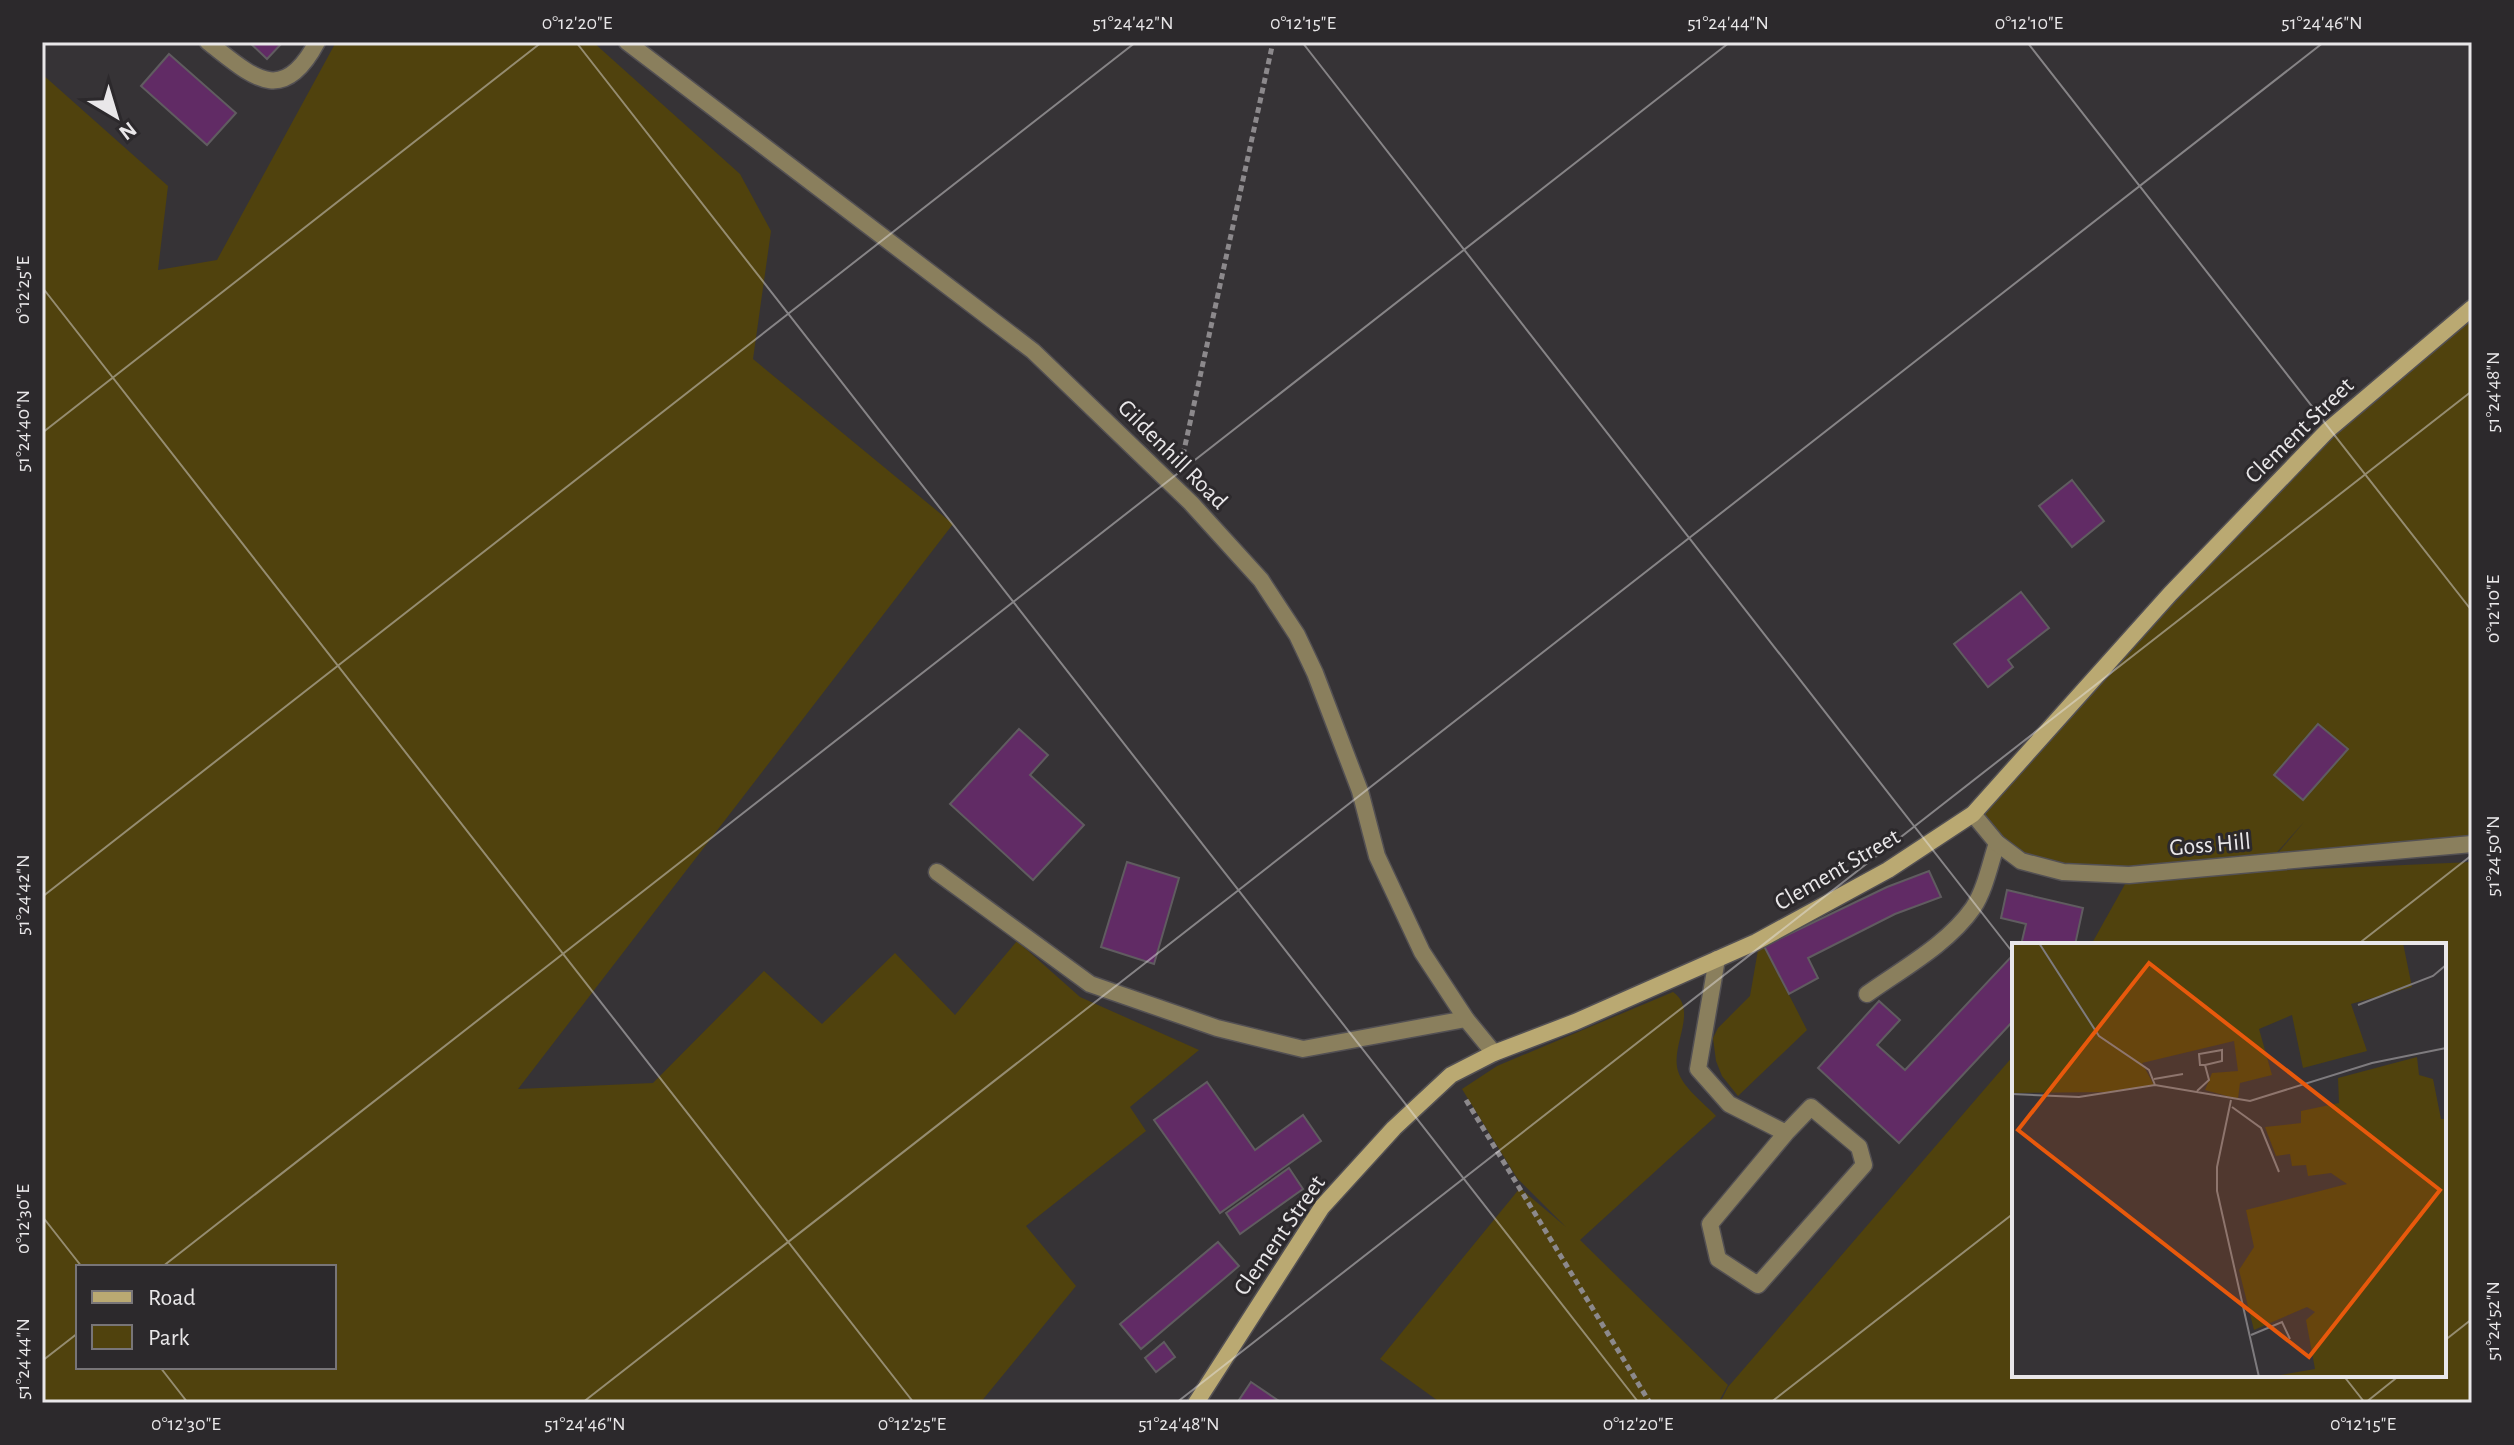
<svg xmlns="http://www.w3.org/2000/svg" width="2514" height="1445" font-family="'Alegreya Sans',sans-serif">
<rect width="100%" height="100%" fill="#363336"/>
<!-- green -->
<g fill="#50420d" fill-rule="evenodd">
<path d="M336,42h257l147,132 31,57 -18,128 200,165 -435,565 135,-6 111,-112 58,53 73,-71 60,62 62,-74 63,56 119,53 -69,57 16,24 -120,95 50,60 -96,117h-938v-1329l126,112 -10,84 59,-10zM334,1267v100h-256v-100z"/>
<path d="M2472,312v530l-200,18 32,-38 -34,38 -139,13 -108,-13 -47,-46 352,-384z"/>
<path d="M2472,862v541h-752l8,-16 286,-332v320h430v-430h-353l38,-68z"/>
<path d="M1764,946l43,84 -69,66 -16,-20 -6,-15 -3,-23 5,-10 32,-32 8,-46z"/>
<path d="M1673,992c26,18 -3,54 5,79 5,17 26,32 38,45l-136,124 148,145 -10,18h-277l-61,-44 140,-171 46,39 -49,-49 -55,-89 35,-23z"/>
</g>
<!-- building -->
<g fill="#612b65" stroke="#605c60" stroke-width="2">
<path d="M249,42h34l-16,17z"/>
<path d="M169,54l67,59 -29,32 -66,-59z"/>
<path d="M2072,480l32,41 -32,26 -33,-41z"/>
<path d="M2021,592l28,36 -41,32 5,7 -25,20 -34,-43z"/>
<path d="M2318,724l30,25 -45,51 -29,-25z"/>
<path d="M1019,729l29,26 -18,20 54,50 -51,55 -83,-76z"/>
<path d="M1127,862l52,16 -25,86 -53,-17z"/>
<path d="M1929,871l12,26 -46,17 -87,44 10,20 -29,16 -25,-48 123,-59z"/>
<path d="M2007,890l76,18 -8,37h-54l5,-21 -25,-6z"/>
<path d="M2010,958l4,3v59l-115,123 -81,-75 61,-67 21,19 -23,25 28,25z"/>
<path d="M1207,1082l48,68 48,-35 18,26 -101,72 -66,-93z"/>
<path d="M1289,1168l14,21 -63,45 -14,-21z"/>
<path d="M1218,1242l21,24 -98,83 -21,-25z"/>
<path d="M1164,1342l11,15 -19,15 -11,-14z"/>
<path d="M1251,1382l31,21h-45z"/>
</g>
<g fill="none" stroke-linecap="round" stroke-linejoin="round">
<defs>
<g id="lane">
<path d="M208,42c44,34 74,66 109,0"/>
<path d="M937,872l153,112 127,44 86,21 163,-30"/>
<path d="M1717,959l-19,110 31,35 57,29 -76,91 8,35 40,26 106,-120 -5,-18 -48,-40 -25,26"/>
<path d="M1867,994c35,-25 81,-50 106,-86 12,-18 17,-44 24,-65"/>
</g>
<g id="street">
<path d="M627,42l406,309 158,152 70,77 36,55 18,38 45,118 17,65 45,96 44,67 28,34"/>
<path d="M1973,814l24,29 24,18 42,11 66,3 343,-31"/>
</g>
<path id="secondary" d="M1196,1403l126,-196 72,-79 57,-53 43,-22 81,-31 181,-80 132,-72 85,-56 197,-220 158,-164 144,-122"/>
</defs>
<!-- lane casing -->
<use href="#lane" stroke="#535053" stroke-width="19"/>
<!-- street casing -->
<use href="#street" stroke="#535053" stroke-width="19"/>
<!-- secondary casing -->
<use href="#secondary" stroke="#535053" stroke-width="19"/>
<!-- path -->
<g stroke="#8c898c" stroke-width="5" stroke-dasharray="6 4" stroke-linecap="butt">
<path d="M1183,455l90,-413"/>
<path d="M1466,1100l184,303"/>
</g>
<!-- lane -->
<use href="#lane" stroke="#8a7f5d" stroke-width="16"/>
<!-- street -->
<use href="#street" stroke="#8a7f5d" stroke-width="16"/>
<!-- secondary -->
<use href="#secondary" stroke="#baa972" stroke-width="16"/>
</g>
<!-- ticks -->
<path fill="none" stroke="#e9e7e9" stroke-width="2" stroke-opacity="0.45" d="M576,42l1063,1361M1302,42l712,912M2027,42l445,569M42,287l872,1116M42,433l500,-391M42,897l1094,-855M2357,945l115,-90M42,1216l40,51M162,1267l1568,-1225M2444,1341l28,-22M42,1361l36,-28M160,1367l28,36M2343,1375l22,28M582,1403l1742,-1361M1176,1403l1296,-1012M1770,1403l244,-190M2365,1403l35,-28"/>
<g text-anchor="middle" stroke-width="6" stroke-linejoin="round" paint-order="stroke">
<!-- street labels -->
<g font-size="24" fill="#e9e7e9" stroke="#2c292c">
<text transform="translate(2299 430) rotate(-44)" y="8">Clement Street</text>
<text transform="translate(1173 454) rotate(45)" y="8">Gildenhill Road</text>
<text transform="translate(2210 844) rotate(-5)" y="8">Goss Hill</text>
<text transform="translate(1837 869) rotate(-30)" y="8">Clement Street</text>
<text transform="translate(1279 1235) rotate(-55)" y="8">Clement Street</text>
</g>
</g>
<!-- overview -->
<g transform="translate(2012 943)">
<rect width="434" height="434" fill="#363336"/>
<path d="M0,0h391l9,44 -61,17 16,47 -64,17 -11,-53 -33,14 13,46 -32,8 -2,16 -33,-9 7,-17 26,-2 -4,-30 -92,22 12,22 -42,7 -100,1zM405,114l2,18 14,4 8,40h5v258h-177l46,-8 -9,-49 9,-8 -8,-5 -53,23 -15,-60 15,-23 -8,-37 101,-26 -16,-11 -23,3 -2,-11 -14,1 -2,-12 -14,2 -11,-29 36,-4v-12l38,-8 -1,-25z" fill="#50420d"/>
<path fill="none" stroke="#7e7b7e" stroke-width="2" d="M27,0l60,93 50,34 6,15M346,62l75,-29 13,-11M142,136l29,-5M185,148l12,-11 -4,-15 17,-4v-11l-23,4 1,11h5M0,151l67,3 76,-12 95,16 122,-38 74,-15M219,157l-14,67v24l42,186M220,164l29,21 18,44M239,392l31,-13 8,17"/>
<path fill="#e8590c" fill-opacity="0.15" stroke="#e8590c" stroke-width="4" d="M137,20l291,227 -131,167 -291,-227z"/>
<rect width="434" height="434" fill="none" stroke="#e9e7e9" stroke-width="4"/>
</g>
<!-- border -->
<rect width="2514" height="1445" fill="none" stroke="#2c292c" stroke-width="88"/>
<!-- legend -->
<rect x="76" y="1265" width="260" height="104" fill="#2c292c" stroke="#787578" stroke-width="2"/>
<rect x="92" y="1291" width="40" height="12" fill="#baa972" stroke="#787578" stroke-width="2"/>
<text x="148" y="1305" font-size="24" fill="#e9e7e9">Road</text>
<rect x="92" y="1325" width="40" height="24" fill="#50420d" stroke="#787578" stroke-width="2"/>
<text x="148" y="1345" font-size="24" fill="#e9e7e9">Park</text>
<!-- north arrow -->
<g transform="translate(116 116) rotate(142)" stroke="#2c292c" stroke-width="6" paint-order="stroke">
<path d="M0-6L14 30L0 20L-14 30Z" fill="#e9e7e9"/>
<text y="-12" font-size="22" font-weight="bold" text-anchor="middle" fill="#e9e7e9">N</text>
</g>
<rect x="44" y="44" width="2426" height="1357" fill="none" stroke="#e9e7e9" stroke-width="3"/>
<g font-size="20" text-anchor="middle" fill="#e9e7e9">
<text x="577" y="29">0°12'20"E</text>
<text x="1133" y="29">51°24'42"N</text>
<text x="1303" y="29">0°12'15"E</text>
<text x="1728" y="29">51°24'44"N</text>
<text x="2029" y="29">0°12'10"E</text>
<text x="2322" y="29">51°24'46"N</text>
<text transform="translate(22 290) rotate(-90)" y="7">0°12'25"E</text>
<text transform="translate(2492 392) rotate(-90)" y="7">51°24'48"N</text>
<text transform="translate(22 431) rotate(-90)" y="7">51°24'40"N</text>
<text transform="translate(2492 609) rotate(-90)" y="7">0°12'10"E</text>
<text transform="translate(2492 856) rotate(-90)" y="7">51°24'50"N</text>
<text transform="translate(22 895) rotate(-90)" y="7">51°24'42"N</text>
<text transform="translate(22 1219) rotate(-90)" y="7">0°12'30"E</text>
<text transform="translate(2492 1321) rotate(-90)" y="7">51°24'52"N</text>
<text transform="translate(22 1359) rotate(-90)" y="7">51°24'44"N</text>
<text x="186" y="1430">0°12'30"E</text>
<text x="585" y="1430">51°24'46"N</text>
<text x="912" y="1430">0°12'25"E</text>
<text x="1179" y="1430">51°24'48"N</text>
<text x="1638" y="1430">0°12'20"E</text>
<text x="2363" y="1430">0°12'15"E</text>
</g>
</svg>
